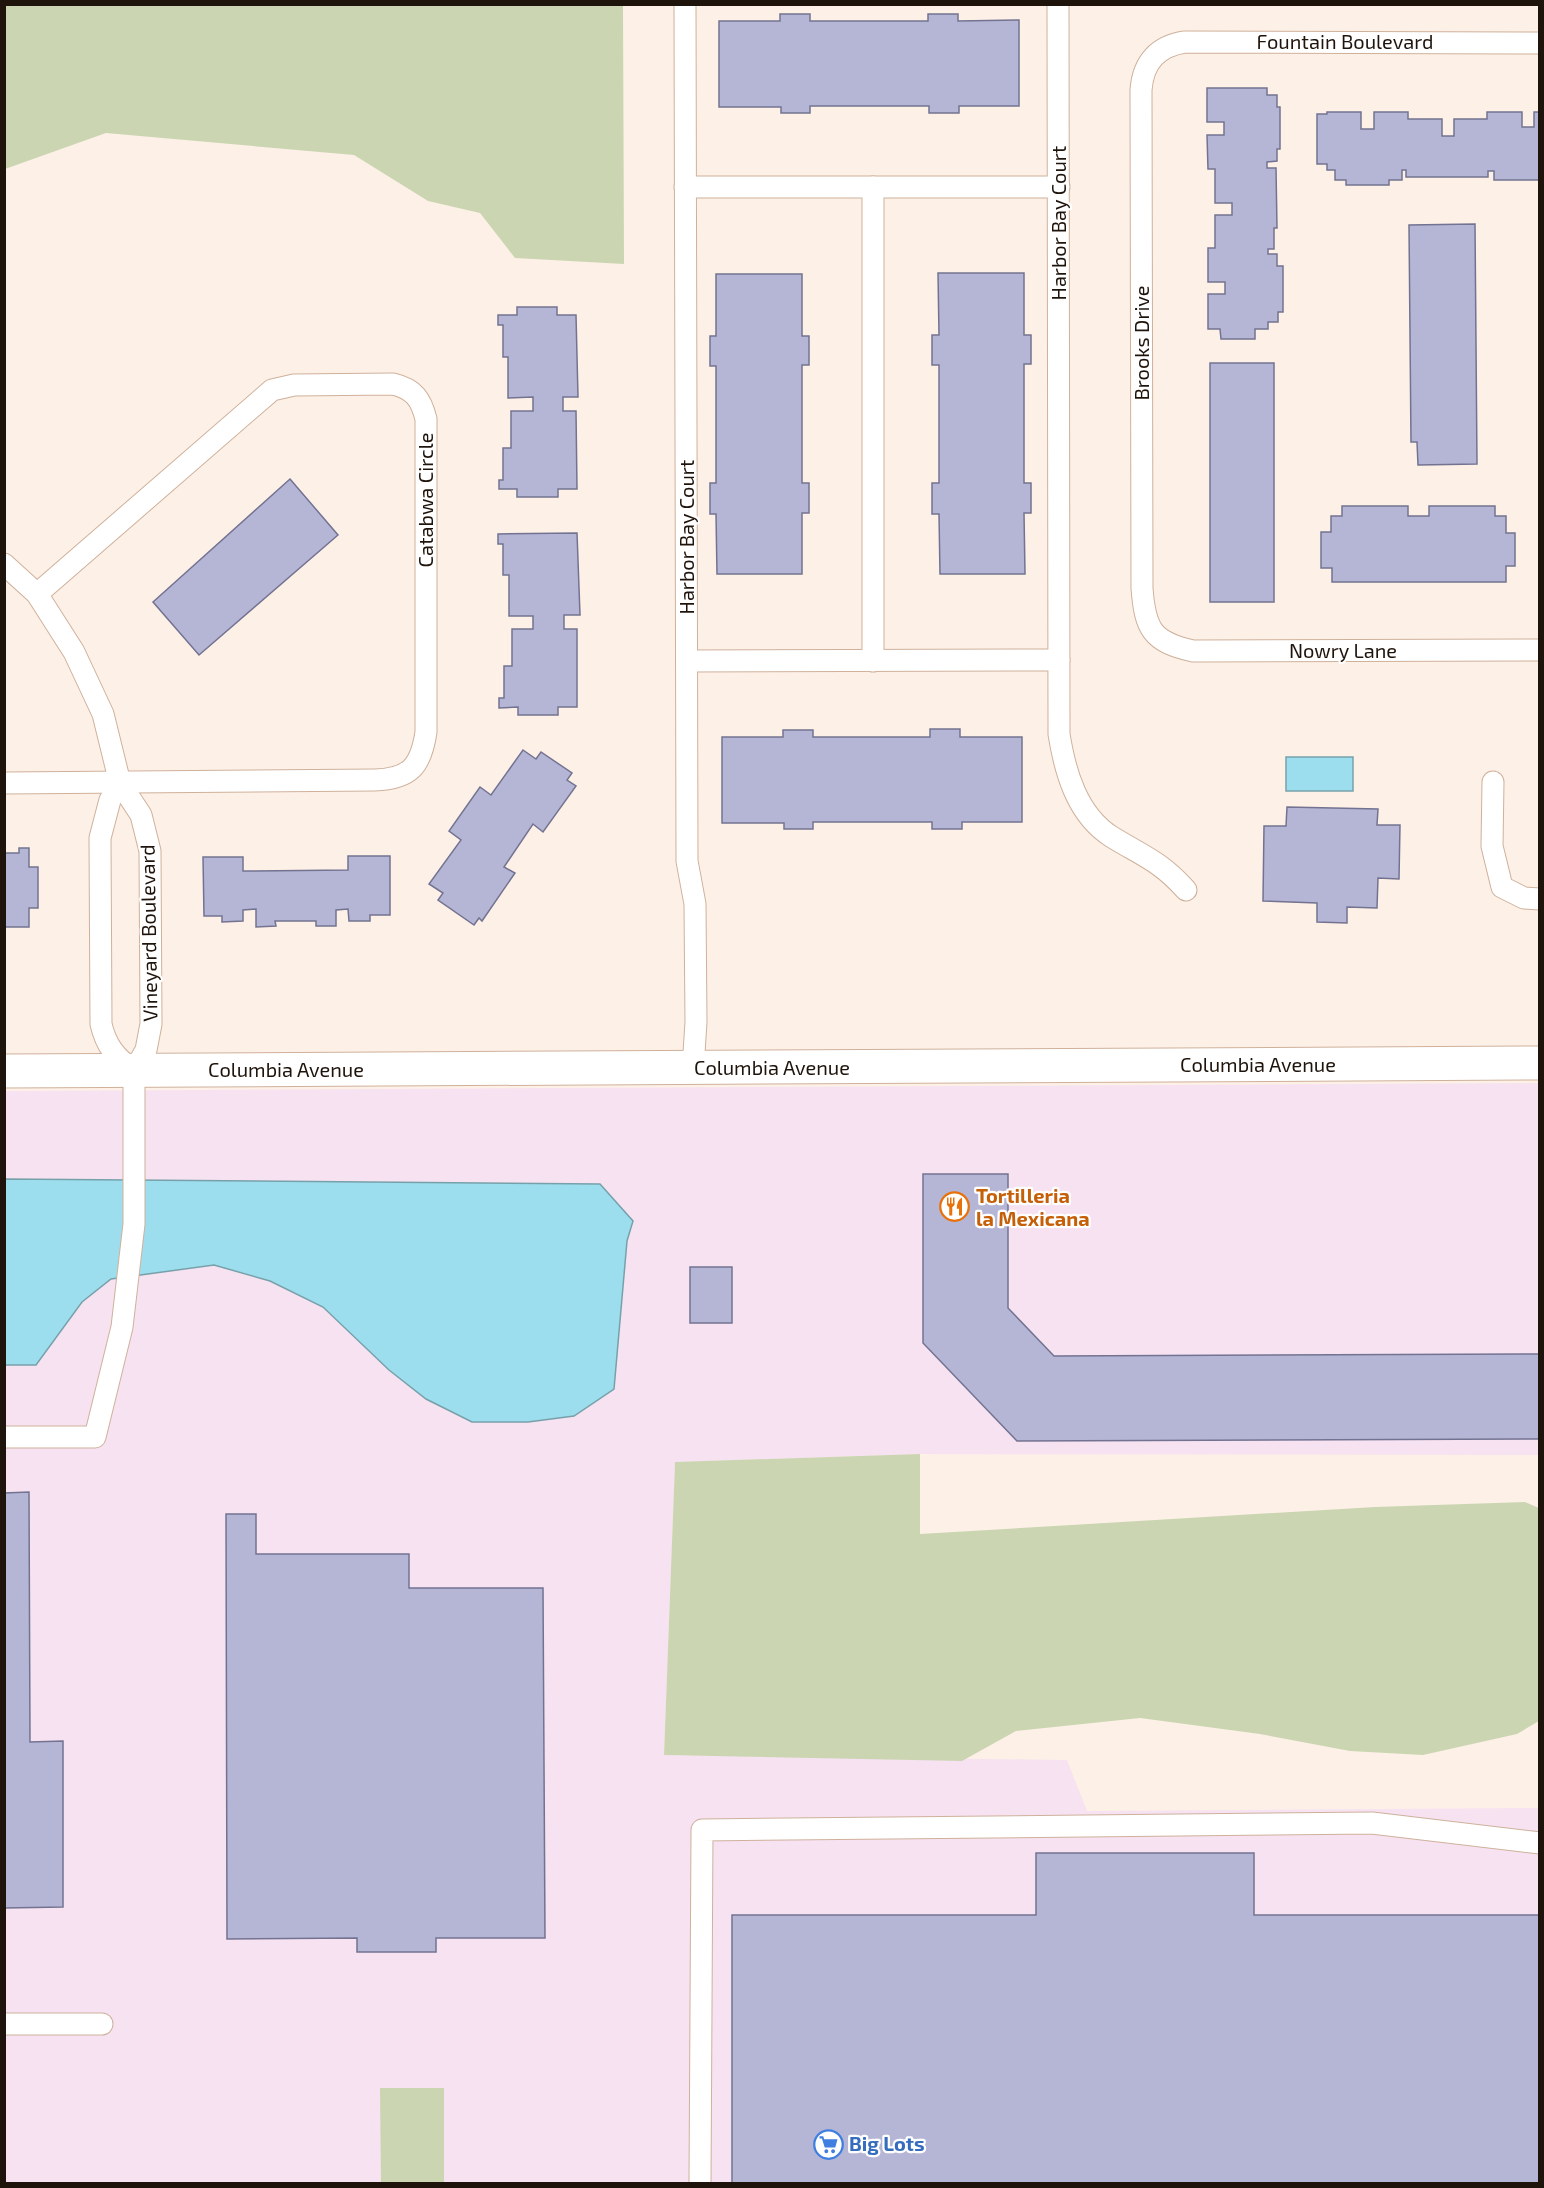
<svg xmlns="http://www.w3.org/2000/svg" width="1544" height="2188" font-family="'Exo 2',sans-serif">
<rect width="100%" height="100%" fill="#fdf0e7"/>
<!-- commercial -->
<path fill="#f6e2f1" d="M1539,1083v372l-619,-1 -245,8 -11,293 403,5 20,51 452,-3v375h-1534v-818h31l46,-63 29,-23 103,-14 56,16 53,26 66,63 139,52 99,-181 6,-20 -568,-42h-60l-1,-88z"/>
<!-- green -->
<g fill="#cbd5b2">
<path d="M4,5h619l1,259 -109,-6 -35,-45 -52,-12 -74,-46 -248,-22 -101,36z"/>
<path d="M920,1454v80l455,-27 150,-5 14,6v213l-22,13 -94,21 -73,-4 -90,-17 -120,-16 -124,13 -54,30 -298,-6 11,-293z"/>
<path d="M380,2088h64v95h-63z"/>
</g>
<!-- water -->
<g fill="#9ddeee" stroke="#77a1aa" stroke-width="1.5">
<rect x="1286" y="757" width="67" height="34"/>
<path d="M4,1179l596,5 33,37 -6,20 -13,148 -40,27 -46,6h-56l-46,-23 -37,-29 -66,-63 -53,-26 -56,-16 -103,14 -29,23 -46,63h-31z"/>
</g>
<!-- building -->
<g fill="#b5b5d6" stroke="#737391" stroke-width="1.5">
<path d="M780,14h30v7h118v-7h30v7l61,-1v86h-60v7h-30v-7h-119v7h-29v-6h-62v-86h61z"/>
<path d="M1207,88h60v7h10v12h3v42h-3v12l-10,1v6h9l1,60h-3v21h-6v5h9v12h6v46h-5v10h-10v7h-13v10h-34l-1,-10h-12v-35h17v-12h-17v-34h7v-33h17v-12h-17v-34h-7l-1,-34h17v-13h-17z"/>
<path d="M1327,112h34v17h13v-17h34v7h34v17h12v-17h33v-7h35v15h12v-15h6v68h-46v-9h-6v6h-82v-7h-4v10h-13v5h-43v-5h-11v-10h-8v-6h-10v-50h10z"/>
<path d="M1475,224l2,240 -59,1 -1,-23h-6l-2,-217z"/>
<path d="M938,273h86v62h7v29h-7v119h7v30h-7l1,61h-85l-1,-60h-7v-31h7v-118h-7v-30h7z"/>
<path d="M716,274h86v62h7v29h-7v118h7v30h-7v61h-85l-1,-60h-6v-31h6v-117h-6v-30h6z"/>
<path d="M517,307h40v8h19l2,82h-15v14h13l1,78h-19v8h-41v-8h-18v-9h4v-32h8v-37h22v-14l-25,1v-41h-5v-32h-5v-10h19z"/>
<rect x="1210" y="363" width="64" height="239"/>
<path d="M290,479l48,56 -139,120 -46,-53z"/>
<path d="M1342,506h66v10h21v-10h66v10h11v17h9v33h-9v16h-174v-14h-11v-36h10v-16h11z"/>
<path d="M577,533l3,82h-16v14h13v78h-19v8h-40v-8l-19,1v-10h5v-32h8v-37h21v-13h-24v-41h-6v-31h-5v-10z"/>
<path d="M930,729h30v8h62v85h-60v7h-30v-7h-119v7h-29v-6h-62v-86h61v-7h30v7h117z"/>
<path d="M523,750l13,9 5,-7 31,21 -5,7 9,6 -33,46 -10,-8 -29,43 11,6 -33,48 -3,-3 -5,7 -36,-25 5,-7 -14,-9 32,-44 -12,-9 31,-44 11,8z"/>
<path d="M1287,807l91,2 -1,16h23l-1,54 -21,-1 -1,30 -30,-1v16l-30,-1v-19l-54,-2 1,-75h22z"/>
<path d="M19,848h10v19h9v41h-9v19h-25v-74h15z"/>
<path d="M348,856h42v59h-20v6h-21l-1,-12 -12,1v16h-20v-5h-41l1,5 -20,1v-18l-13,1v11l-21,1v-6h-18l-1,-59h40v14l105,-1z"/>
<path d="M923,1174h85v134l46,48 486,-2v85l-523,2 -94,-98z"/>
<rect x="690" y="1267" width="42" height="56"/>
<path d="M29,1492l1,250 33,-1v166l-59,1v-415z"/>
<path d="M226,1514h30v40h153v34h134l2,350h-109v14h-79v-14l-130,1z"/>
<path d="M1036,1853h218v62h286v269h-808v-269h304z"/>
</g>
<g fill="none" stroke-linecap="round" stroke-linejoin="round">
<defs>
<g id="service">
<path d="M685,4l2,857 8,43 1,118 -3,46"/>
<path d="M1058,4l1,730c6,38 18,81 53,103 31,19 48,24 74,53"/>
<path d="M1540,43l-355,-1c-27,4 -42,20 -44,48l1,498c3,41 10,54 51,63l347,-1"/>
<path d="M685,187h374"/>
<path d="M873,187v474"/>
<path d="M4,564l33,30 37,58 29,62 17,69 21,32 9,36 1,173 -5,26 -12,21v153l-12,103 -27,110h-91"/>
<path d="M687,661l372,-1"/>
<path d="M1493,782l-1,64 10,41 22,11 16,1"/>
<path d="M4,783l371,-3c35,-1 46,-14 51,-48v-313c-5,-20 -12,-30 -33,-35l-99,1 -22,5 -235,204"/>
<path d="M120,783l-10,17 -10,38 1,186c5,22 15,34 33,47"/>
<path d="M4,2024h98"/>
<path d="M700,2184l2,-354 670,-7 168,20"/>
</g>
<path id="tertiary" d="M4,1071l1536,-8"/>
</defs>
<!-- service casing -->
<use href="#service" stroke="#cfb19b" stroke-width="23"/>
<!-- tertiary casing -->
<use href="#tertiary" stroke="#cfb19b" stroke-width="35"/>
<!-- service -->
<use href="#service" stroke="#fff" stroke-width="21"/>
<!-- tertiary -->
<use href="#tertiary" stroke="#fff" stroke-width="33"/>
</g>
<!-- icons -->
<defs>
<symbol id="restaurant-ring" viewBox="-11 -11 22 22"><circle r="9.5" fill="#fff" stroke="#e8710a" stroke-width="1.5"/><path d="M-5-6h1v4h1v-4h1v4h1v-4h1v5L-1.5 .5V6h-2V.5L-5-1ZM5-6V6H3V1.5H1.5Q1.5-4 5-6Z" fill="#e8710a"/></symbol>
<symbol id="supermarket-ring" viewBox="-11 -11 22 22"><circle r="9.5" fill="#fff" stroke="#3f7fe0" stroke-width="1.5"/><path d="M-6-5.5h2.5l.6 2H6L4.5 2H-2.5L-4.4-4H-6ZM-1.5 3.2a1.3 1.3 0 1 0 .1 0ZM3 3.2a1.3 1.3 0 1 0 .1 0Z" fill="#3f7fe0"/></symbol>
</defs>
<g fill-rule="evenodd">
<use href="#restaurant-ring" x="938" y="1190" width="33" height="33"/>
<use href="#supermarket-ring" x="812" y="2128" width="33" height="33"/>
</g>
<g text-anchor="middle" stroke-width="4.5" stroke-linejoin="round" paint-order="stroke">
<!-- street labels -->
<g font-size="20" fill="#1f140c" stroke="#fff">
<text x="1345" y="49">Fountain Boulevard</text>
<text transform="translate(1059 223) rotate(-90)" y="7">Harbor Bay Court</text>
<text transform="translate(1142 343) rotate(-90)" y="7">Brooks Drive</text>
<text transform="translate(426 500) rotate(-90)" y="7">Catabwa Circle</text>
<text transform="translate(687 537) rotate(-90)" y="7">Harbor Bay Court</text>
<text x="1343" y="658">Nowry Lane</text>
<text transform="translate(149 933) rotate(-91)" y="7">Vineyard Boulevard</text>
<text x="1258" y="1072">Columbia Avenue</text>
<text x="772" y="1075">Columbia Avenue</text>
<text x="286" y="1077">Columbia Avenue</text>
</g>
<!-- food labels -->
<g font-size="20" font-weight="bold" fill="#c56008" stroke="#fff" text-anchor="start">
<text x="976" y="1203">Tortilleria<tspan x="976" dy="23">la Mexicana</tspan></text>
</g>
<!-- shop labels -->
<g font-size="20" font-weight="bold" fill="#366cbe" stroke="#fff" text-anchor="start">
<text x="849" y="2151">Big Lots</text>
</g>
</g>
<!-- border -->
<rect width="1544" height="2188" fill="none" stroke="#1f140c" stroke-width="12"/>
</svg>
